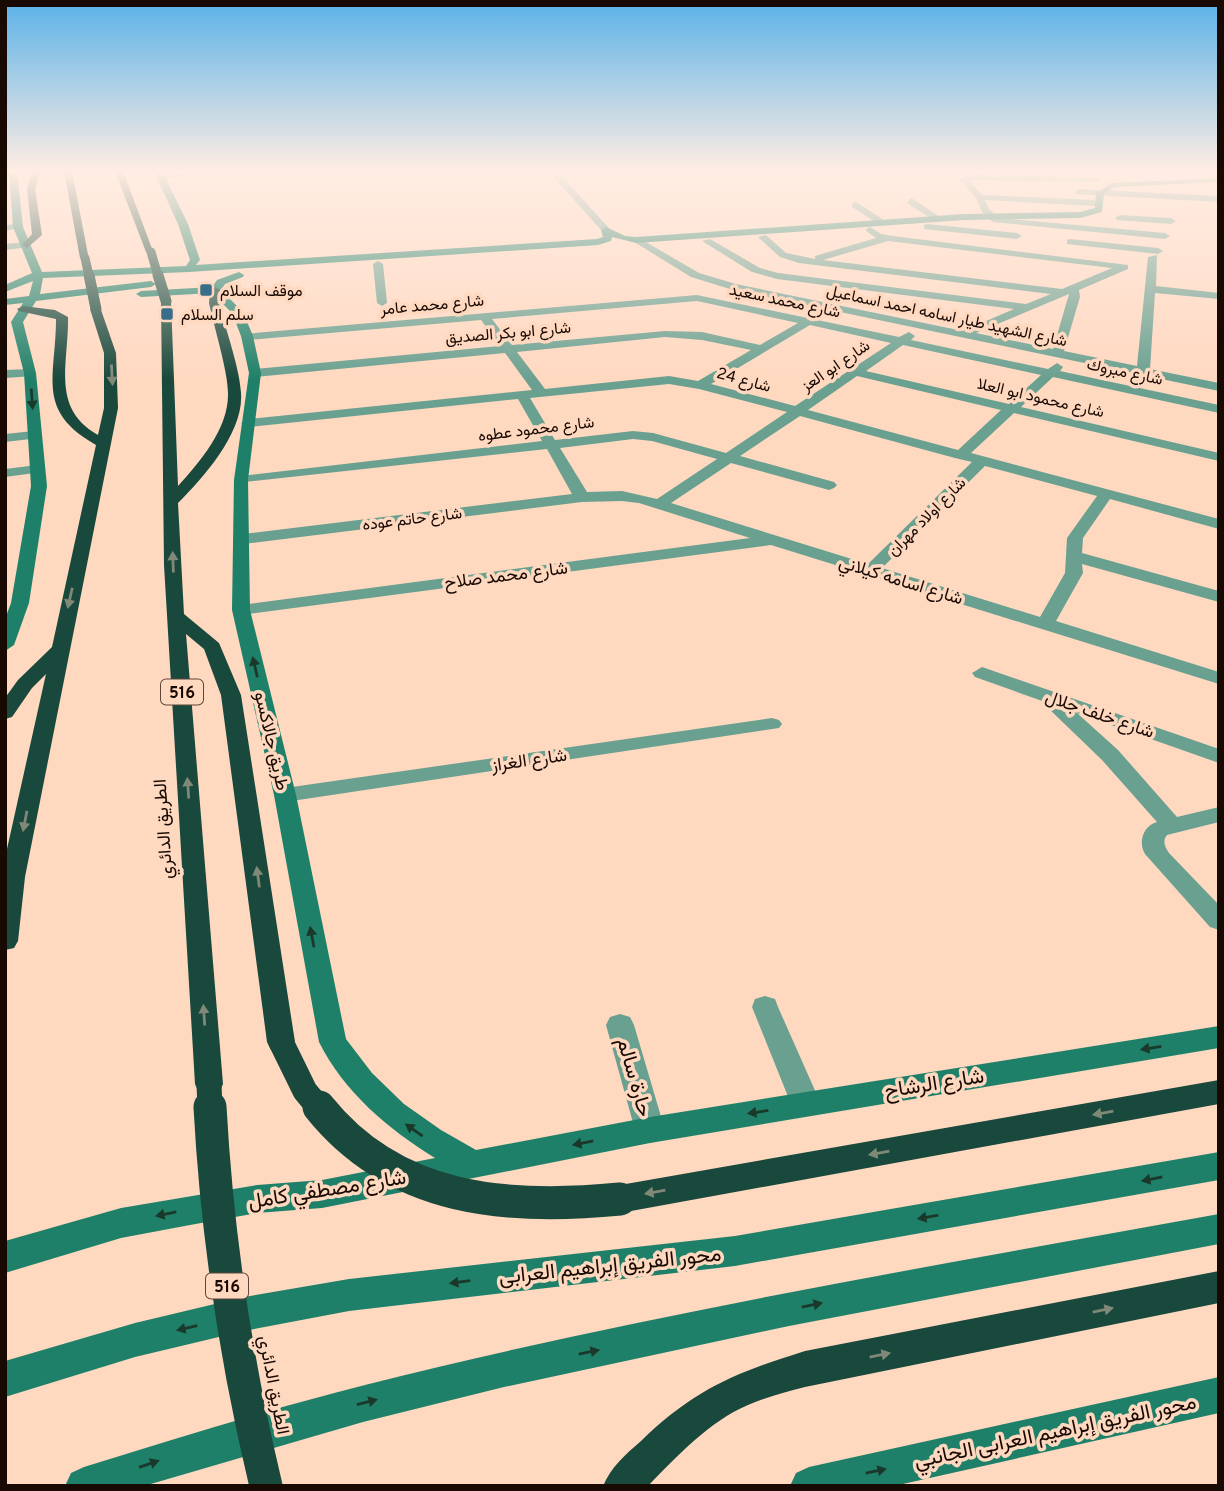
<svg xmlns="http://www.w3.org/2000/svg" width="1224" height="1491" font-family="Overpass,Vazirmatn,sans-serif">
<rect width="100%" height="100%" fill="#ffd8c0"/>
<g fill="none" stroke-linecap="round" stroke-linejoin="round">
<!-- street -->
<g fill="#6aa090" fill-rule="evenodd">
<path d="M199,171h38l-76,8 -4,-2z"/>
<path d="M548,171h9l52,57v4h-6z"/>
<path d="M973,174l124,4 4,2 -4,2 -129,-2 14,15 112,5 4,3 -4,3 -109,-6 4,9 10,9 166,15 5,3 -5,3 -172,-17 -11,-10 -6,-14 -17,-19z"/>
<path d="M1078,189l141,7v6l-144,-8z"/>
<path d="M910,198l3,1 30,20 -8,2 -28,-18z"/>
<path d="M855,202l3,1 30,20 -8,2 -28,-18v-4z"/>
<path d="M1120,215l51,3 5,3 -5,3 -54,-4 -2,-2z"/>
<path d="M927,224l90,9 5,3 -5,3 -93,-10v-4z"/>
<path d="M5,225l13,-1 5,3 -18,4z"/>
<path d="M870,227l11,7 12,2 235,29v4l-49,21 1,7 -16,54 73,15 11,-109 9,-2 -1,31 63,7v6l-64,-6 -5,76 69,14v8l-489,-102 -39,-12 -60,-37 8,-2 60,35 37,11 227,47 51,-22 -237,-30 -25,-7 -50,-31 8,-2 50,29 18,5 248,31 25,-10 -252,-31 -19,-6 -22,-20 8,-2 20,18 29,6v-3l61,-18 -11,-8zM888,241l224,27 -50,21 -239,-29zM1069,294l-16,55 -77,-16z"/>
<path d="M1070,239l88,9 5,3 -5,3 -91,-10v-4z"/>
<path d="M27,242l3,1v4l-25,3v-6z"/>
<path d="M378,261l5,3 4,39 -5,3 -5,-3 -4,-39z"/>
<path d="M697,295l202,42 10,-5 6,4 -4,4 137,29 9,-6 6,4 -3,4 159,34v8l-166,-36 -32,30 198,46v8l-205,-48 -43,40 248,66v10l-109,-30 -27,39 -1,15 137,38v11l-137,-38 1,9 -27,48 163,51v12l-448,-139 -530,70 -9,-5 9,-5 509,-67 -111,-35 -17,-2 -40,1 -339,42 -8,-5 8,-5 329,-40 -25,-45 -311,34 -2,-3 7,-4 301,-35 -24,-42 -270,28 -7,-4 7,-4 284,-29 -27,-37 -250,24 -6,-4 6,-4 245,-23 -19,-26 -234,20 -4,-2v-4zM697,301l101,22 -38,22 -58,-13 -37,-1 -153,14 -20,-26zM810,325l81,18 -96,63 -84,-22zM665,337l37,3 49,10 -53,31 -29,-5 -124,13 -28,-37zM903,345l138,30 -32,29 -143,-33zM857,376l144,34 -43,40 -150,-40zM669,384l30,5 88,23 -61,41 -73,-20 -20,-2 -78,9 -25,-42zM800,416l155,42 17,4 -104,102 -197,-61 60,-40 98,27 5,-2 3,-3 -3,-3 -94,-26zM633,439l19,2 65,18 -60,40 -35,-8 -35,1 -27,-44zM985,466l112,30 -30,42 -2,35 -25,44 -158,-49z"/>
<path d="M30,369l6,4 -2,3 -29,2v-8z"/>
<path d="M34,431l5,1v6l-34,4v-8z"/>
<path d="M37,465l7,4 -2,3 -37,5v-8z"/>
<path d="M982,667l237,82v14l-142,-50 41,37 59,67 42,-10v15l-52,13c-5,6 -2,12 2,18l50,52v25l-9,-3 -65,-73c-7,-12 -2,-28 12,-32l-55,-62 -55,-53 -2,-5 -70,-25 -3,-4z"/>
<path d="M772,718l7,2 3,4 -3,4 -494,74 -8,-2 -3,-5 3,-5 8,-2z"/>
<path d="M765,996l10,3 3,8 43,97 -5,9 -10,3 -10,-3 -5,-9 -39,-97 3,-8z"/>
<path d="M620,1014l10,3 4,8 31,105 -4,9 -11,4 -11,-4 -4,-9 -29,-105 4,-8z"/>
</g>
<!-- secondary -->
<g fill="#1f8069" fill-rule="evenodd">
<path d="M9,171h8l6,56 19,45 144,-6 4,-6 -12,-36 -24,-53h8l26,53 12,36 -4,5 401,-26 6,-2 -2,-7 5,-3 19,9 11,1 328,-23 116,-2 15,-4 1,-15 16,-10 107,-5v4l-105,5 -10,7 -2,18 -22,6 -116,2 -328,23 -24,-6 -1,4 -13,4 -409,27 -146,6 -3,16 111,-13 5,3 -5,3 -115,14 -13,21 13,51 11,113 -18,117 -15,42 -9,6v-32l6,-16 20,-117 -7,-113 -13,-51 12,-19 -18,2v-6l24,-3 4,-15 -28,11v-7l27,-12 -19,-46z"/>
<path d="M239,272l5,3 -1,2 -18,7 -4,6 22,22 10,24 8,37 -13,107 2,130 46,185 50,244 26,34 32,31 37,26 35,20 174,-33 569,-91v22l-569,95 -328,65 -65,5 -67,12 -69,13 -116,35v-32l116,-33 136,-23 65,-5 113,-22c-47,-29 -91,-66 -116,-116l-45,-247 -42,-185 2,-130 15,-107 -8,-37 -9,-23 -20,-20 -71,4 -5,-3 5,-3 71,-4 5,-7z"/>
<path d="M1219,1152v28l-484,86 -386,45 -105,20 -109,26 -130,40v-36l130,-38 109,-26 105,-18 386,-43z"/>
<path d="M1219,1214v30l-430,82 -285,61 -141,35 -219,64h-79l6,-13 13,-6c93,-29 186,-58 281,-82 281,-71 568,-119 854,-171z"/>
<path d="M1219,1377v36l-325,73h-104l6,-13 13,-6z"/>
</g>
<!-- highway -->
<g fill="#19483c" fill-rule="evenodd">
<path d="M33,171h8l-6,18 7,46 -15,13 -5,-3 10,-11 -5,-45z"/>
<path d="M64,171h8l17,89 -9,-2z"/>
<path d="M115,171h8l31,83 -8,-2z"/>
<path d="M215,287l5,3 -1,13c6,24 21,66 22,90 3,39 -37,84 -63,110l6,111 35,29 22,52 54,347 -4,8 -10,3 -10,-3 -4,-8 -46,-347 -17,-46 -18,-15 37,450 -4,9 -10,3 -10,-3 -4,-9 -31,-519 -3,-264 5,-3 5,3 7,185c22,-24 51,-58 50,-93 0,-22 -14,-66 -19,-90l1,-13z"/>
<path d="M23,306l32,4 13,7c1,46 -18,91 30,118l6,-27v-55l-14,-44 10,-2 16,46 2,55 -93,469 -7,64 -4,7 -9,2v-92l41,-184 -14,14 -20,29 -7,2v-21l13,-18 34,-33 44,-202c-61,-34 -40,-68 -40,-126l-37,-8 -2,-2z"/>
<path d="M1219,1080v24l-599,109 -11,-4 -5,-10 5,-10 11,-4z"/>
<path d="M1219,1271v32l-414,84c-19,5 -39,10 -57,18 -38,16 -71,51 -100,81h-45c8,-19 23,-32 38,-45 54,-52 94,-68 164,-90z"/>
</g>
<!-- highway-bridge-far3 -->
<g stroke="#19483c" stroke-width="9">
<path d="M151,252l7,24"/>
<path d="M85,258l4,18"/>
</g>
<!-- highway-bridge-far2 -->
<g stroke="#19483c" stroke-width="11">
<path d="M89,275l7,34"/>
<path d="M158,275l8,26"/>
</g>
<!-- highway-bridge-far1 -->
<g stroke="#19483c" stroke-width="25">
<path d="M281,1042l24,49 15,18"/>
<path d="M209,1084l1,25"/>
</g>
<!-- highway-bridge -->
<g stroke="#19483c" stroke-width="33">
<path d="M210,1107c7,129 26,254 56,379"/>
<path d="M319,1107c76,95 188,103 301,92"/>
</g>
</g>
<!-- one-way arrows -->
<defs><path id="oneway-solid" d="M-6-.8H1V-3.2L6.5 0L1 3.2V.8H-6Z" transform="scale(1.75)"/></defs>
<g fill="#808977">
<use href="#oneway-solid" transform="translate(112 375) rotate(87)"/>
<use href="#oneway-solid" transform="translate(173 562) rotate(-92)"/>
<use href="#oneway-solid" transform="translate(70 598) rotate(103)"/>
<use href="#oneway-solid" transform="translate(188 788) rotate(-94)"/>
<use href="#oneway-solid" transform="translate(25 821) rotate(101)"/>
<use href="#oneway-solid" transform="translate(258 877) rotate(-98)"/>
<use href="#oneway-solid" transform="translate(204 1015) rotate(-94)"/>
<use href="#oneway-solid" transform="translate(1103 1113) rotate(170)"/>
<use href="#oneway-solid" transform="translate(879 1153) rotate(170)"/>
<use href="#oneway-solid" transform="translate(655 1192) rotate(170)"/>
<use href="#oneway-solid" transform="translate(1103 1310) rotate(-11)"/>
<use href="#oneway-solid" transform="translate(880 1355) rotate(-11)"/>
</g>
<g fill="#1b392b">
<use href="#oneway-solid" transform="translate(32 399) rotate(86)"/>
<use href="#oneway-solid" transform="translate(255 667) rotate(-103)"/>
<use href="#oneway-solid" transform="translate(312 937) rotate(-101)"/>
<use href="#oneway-solid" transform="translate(1151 1048) rotate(171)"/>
<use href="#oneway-solid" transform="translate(758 1112) rotate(171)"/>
<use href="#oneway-solid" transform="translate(414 1130) rotate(-145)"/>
<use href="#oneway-solid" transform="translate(583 1143) rotate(169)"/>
<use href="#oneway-solid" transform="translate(1152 1179) rotate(169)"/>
<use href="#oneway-solid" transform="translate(166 1214) rotate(169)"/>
<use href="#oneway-solid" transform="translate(928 1217) rotate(170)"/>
<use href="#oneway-solid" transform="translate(460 1282) rotate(173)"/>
<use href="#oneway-solid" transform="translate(812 1305) rotate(-11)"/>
<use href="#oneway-solid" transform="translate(187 1328) rotate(167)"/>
<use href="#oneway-solid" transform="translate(589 1352) rotate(-12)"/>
<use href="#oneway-solid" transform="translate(367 1402) rotate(-14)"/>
<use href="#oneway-solid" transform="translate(149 1464) rotate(-19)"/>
<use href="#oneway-solid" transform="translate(876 1471) rotate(-12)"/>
</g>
<!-- sky -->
<linearGradient id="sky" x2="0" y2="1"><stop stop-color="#5ab2e8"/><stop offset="0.45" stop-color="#ffede3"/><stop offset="1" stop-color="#ffede3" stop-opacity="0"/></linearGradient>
<rect width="1224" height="380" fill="url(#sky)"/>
<!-- markers -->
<g fill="#386e8a" stroke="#ffd8c0" stroke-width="2.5">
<rect x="199" y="283" width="14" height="14" rx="3.5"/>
<rect x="160" y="307" width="14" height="14" rx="3.5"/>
</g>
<g text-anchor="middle" stroke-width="7" stroke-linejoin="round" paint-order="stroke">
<!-- far-poi labels -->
<g font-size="16" fill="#180902" stroke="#ffd8c0" text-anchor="start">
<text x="220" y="296">موقف السلام</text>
<text x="181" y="320">سلم السلام</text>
</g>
<!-- far-street labels -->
<g font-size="16" fill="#180902" stroke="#ffd8c0">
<text transform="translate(785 300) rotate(12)" y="6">شارع محمد سعيد</text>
<text transform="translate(432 304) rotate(-5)" y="6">شارع محمد عامر</text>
<text transform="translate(947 315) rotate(12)" y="6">شارع الشهيد طيار اسامه احمد اسماعيل</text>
<text transform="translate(508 332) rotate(-5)" y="6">شارع ابو بكر الصديق</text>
<text transform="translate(835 365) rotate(-34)" y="6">شارع ابو العز</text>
<text transform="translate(1125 371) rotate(12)" y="6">شارع مبروك</text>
<text transform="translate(744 379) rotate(15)" y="6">شارع 24</text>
<text transform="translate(1041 397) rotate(13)" y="6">شارع محمود ابو العلا</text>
<text transform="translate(536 428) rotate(-7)" y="6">شارع محمود عطوه</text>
<text transform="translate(926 516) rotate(-45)" y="6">شارع اولاد مهران</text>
<text transform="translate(412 518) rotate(-7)" y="6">شارع حاتم عوده</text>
</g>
<!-- shield labels -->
<g fill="#ffd8c0" stroke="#5d473b" stroke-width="2">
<rect x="161" y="679.5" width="42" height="25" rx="5"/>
<rect x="206" y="1273.5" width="42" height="25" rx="5"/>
</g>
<g font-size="16" font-weight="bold" fill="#180902">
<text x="182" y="698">516</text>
<text x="227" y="1292">516</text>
</g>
<!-- street labels -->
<g font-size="18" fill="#180902" stroke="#ffd8c0">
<text transform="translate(506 575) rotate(-7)" y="6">شارع محمد صلاح</text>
<text transform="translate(901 580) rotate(17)" y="6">شارع اسامه كيلاني</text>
<text transform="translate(1100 714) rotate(19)" y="6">شارع خلف جلال</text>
<text transform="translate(272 741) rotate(77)" y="6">طريق جالاكسو</text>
<text transform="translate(529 760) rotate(-8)" y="6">شارع الغراز</text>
<text transform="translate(163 829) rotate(-94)" y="6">الطريق الدائري</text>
<text transform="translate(274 1385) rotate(79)" y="6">الطريق الدائري</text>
</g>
<!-- near-street labels -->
<g font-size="21" fill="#180902" stroke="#ffd8c0">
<text transform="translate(635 1077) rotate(74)" y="7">حارة سالم</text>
<text transform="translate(934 1083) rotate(-9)" y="7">شارع الرشاح</text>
<text transform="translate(327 1189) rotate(-9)" y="7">شارع مصطفي كامل</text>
<text transform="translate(610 1265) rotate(-6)" y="7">محور الفريق إبراهيم العرابى</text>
<text transform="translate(1055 1431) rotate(-12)" y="7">محور الفريق إبراهيم العرابى الجانبي</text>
</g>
</g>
<!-- border -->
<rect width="1224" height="1491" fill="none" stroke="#180902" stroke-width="14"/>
</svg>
